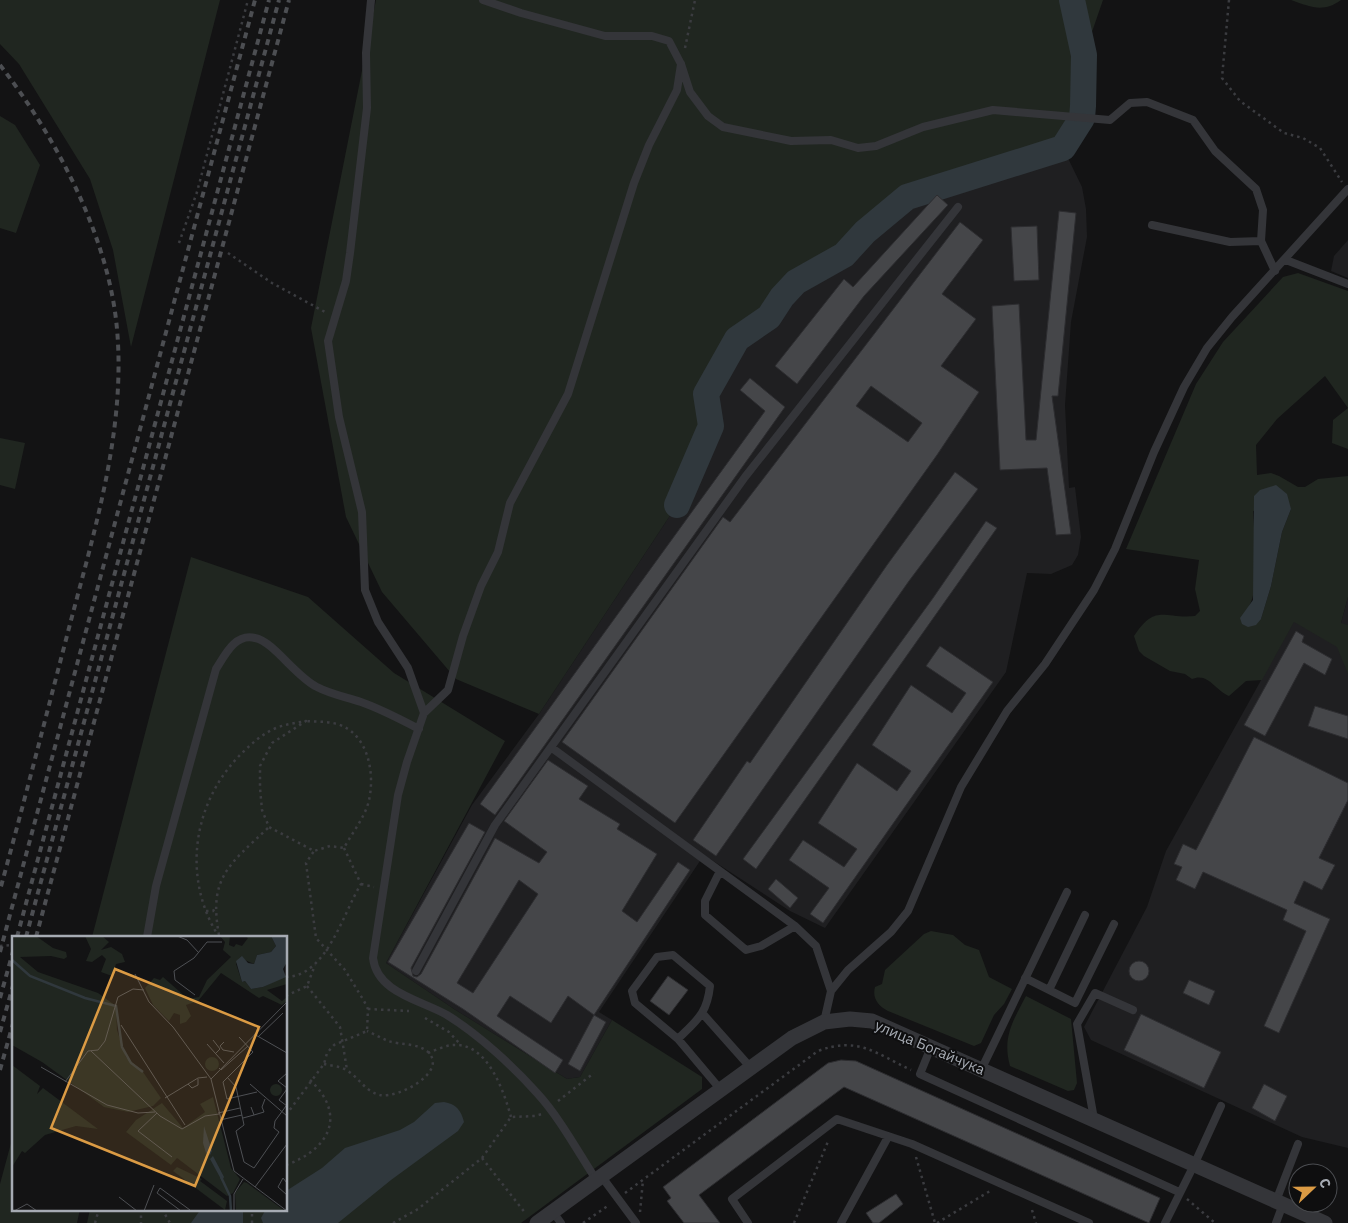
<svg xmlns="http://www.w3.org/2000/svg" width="1348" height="1223" font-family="'IBM Plex Sans',sans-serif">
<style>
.built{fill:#1f1f21}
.green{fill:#202620;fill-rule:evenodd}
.water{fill:#30383d}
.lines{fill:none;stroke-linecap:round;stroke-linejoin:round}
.river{stroke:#30383d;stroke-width:26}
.building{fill:#454649;stroke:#2d2d30;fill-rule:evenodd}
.path{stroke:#3b3c40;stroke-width:2.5;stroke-dasharray:2.5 4;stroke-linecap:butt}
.lane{stroke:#343539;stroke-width:8}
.street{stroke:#343539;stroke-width:15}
.rail{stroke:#4c4e52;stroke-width:4;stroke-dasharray:6 5;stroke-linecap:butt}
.labels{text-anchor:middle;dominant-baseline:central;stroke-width:4;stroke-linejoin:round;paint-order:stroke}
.street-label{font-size:15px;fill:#a6abb3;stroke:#0e0e0f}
.inset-river{fill:none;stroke:#30383d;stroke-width:2.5}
.inset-road{fill:none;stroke:#4e5054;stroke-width:1}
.view{fill:#db9b44;fill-opacity:0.15;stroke:#db9b44;stroke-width:2.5}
.inset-edge{fill:none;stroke:#a6abb3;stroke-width:2.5}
</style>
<rect width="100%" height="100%" fill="#131314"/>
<path class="built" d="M1063 148 1082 187 1086 209 1087 237 1071 322 1065 405 1069 488 1075 487 1081 537 1078 555 1072 565 1051 574 1027 573 1006 672 825 928 790 911 704 855 599 1012 612 1020 580 1077 567 1079 454 1009 386 963 472 805 539 714 677 505 711 426 706 394 737 339 769 317 782 297 796 282 844 255 865 232 907 197Z
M1348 240V278L1331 271 1334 256Z
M1348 597V1148L1302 1137 1091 1040 1084 1027 1147 907 1166 851 1294 621 1341 623Z"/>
<path class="green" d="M0 0H220L131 347 113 250 90 179 19 64 0 44Z
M376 0H1103L1084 55 1082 118 1063 148 907 197 865 232 844 255 796 282 782 297 769 317 737 339 706 394 711 426 677 505 539 714 456 679 382 592 346 517 311 328Z
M1291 0H1341C1323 13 1311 7 1291 0Z
M0 116 15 125 40 165 16 233 0 228Z
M1298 273 1348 291V449L1332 443 1333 420 1348 408 1325 376 1277 419 1256 445 1257 475 1271 473 1279 476 1298 487H1305L1318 479 1348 476V597L1341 623 1348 625V674L1337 647 1294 622 1262 680 1246 681 1229 696C1215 690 1208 672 1192 679L1185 674 1170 671 1144 656 1139 651 1134 636C1156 603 1163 619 1195 616L1200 611 1195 589 1199 560 1126 549 1196 384 1223 342 1283 277ZM1291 509 1282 532 1271 586 1261 619 1249 606C1261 586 1254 535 1253 511Z
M0 438 25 443 15 489 0 485Z
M191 557 308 597 394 673 505 741 386 963 454 1009 567 1079 580 1077 612 1020 702 1077V1089L521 1223H87L90 1209H286V937H92Z
M931 931 953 935 965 945 979 950 989 977 1012 989 1004 1004 994 1015 981 1043 974 1046 888 1011C878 1006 872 998 875 987L882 984 885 970 924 934Z
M1026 996 1071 1019 1077 1083 1074 1090 1068 1091 1010 1066C1002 1037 1013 1021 1026 996Z
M14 1132V1209H80L77 1223H0V1184Z"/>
<path class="water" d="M1276 485 1287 494 1291 509 1282 532 1271 586 1261 619 1256 625 1248 627 1242 624 1240 618 1253 600 1254 496 1260 490Z
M444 1102C456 1104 461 1110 464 1122L458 1131 391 1180 338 1223H263L261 1218 266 1209H286V1191L322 1168 345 1148 400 1130 414 1122 435 1103Z
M201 1209H243V1223H191Z"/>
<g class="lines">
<path class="river" d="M677 505 711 426 706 394 737 339 769 317 782 297 796 282 844 255 865 232 907 197 1063 148 1082 118 1083 106 1084 55 1072 0"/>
</g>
<path class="building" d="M937 195 948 205 864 296 797 384 775 366 844 279 853 287Z
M1059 211 1076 213 1058 396H1052L1071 534 1056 535 1047 468 1000 470 992 306 1019 304 1026 440H1036Z
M960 222 983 240 942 294 976 319 941 366 979 392 937 455 675 823 562 742 723 517 730 522ZM871 386 922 423 908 442 856 406Z
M1037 226 1039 280 1014 281 1011 227Z
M750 378 785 407 495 815 480 804 765 411 740 390Z
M955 472 978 489 909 581 716 856 693 840 747 761 750 763 887 565Z
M986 521 997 528 756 869 743 859 933 598Z
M1296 631 1304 636 1302 642 1332 659 1325 675 1304 663 1265 736 1244 725Z
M940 646 993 682 823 923 810 914 829 888 789 860 803 840 844 867 857 849 818 823 857 763 897 791 911 771 872 745 911 685 952 713 966 693 926 666Z
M1315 706 1348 716V739L1308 726Z
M1254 737 1348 783V800L1319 858 1335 865 1322 890 1304 881 1294 903 1330 919 1279 1033 1264 1026 1306 931 1283 920 1287 910 1203 872 1195 889 1176 880 1182 867 1174 864 1183 844 1196 850Z
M548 760 588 786 579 799 620 824 617 829 657 854 622 911 637 922 678 862 690 870 594 1015 568 996 551 1023 510 996 497 1016 563 1060 555 1073 463 1009 388 962 469 823 485 832 411 968 413 976 417 977 421 974 495 838 539 863 547 852 504 821ZM519 880 538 894 473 993 457 983Z
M776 879 798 898 790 908 768 889Z
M1129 971a10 10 0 1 1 20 0a10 10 0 1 1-20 0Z
M668 976 688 990 669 1015 650 1001Z
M1189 980 1215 991 1209 1005 1183 993Z
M1141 1014 1221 1052 1204 1088 1124 1050Z
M594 1015 606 1022 580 1071 568 1064Z
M841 1060 856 1061 1160 1198 1149 1223 844 1087 699 1195 720 1223H684L667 1201 671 1198 663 1187 828 1063Z
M1264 1084 1287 1096 1275 1121 1252 1108Z
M896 1194 903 1204 879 1223H873L866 1213Z"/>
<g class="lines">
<path class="path" d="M1229 0 1222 78 1240 101 1284 133 1303 138 1320 148 1342 182
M685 48 695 0
M179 243 197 192 248 0
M228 253 272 283 325 312
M361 884 374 887
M206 911H213L215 908
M219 935C208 877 230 864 269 827
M219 937C182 879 192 804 240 755 251 744 262 734 276 728 286 724 296 723 306 721L272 743 260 766V788L262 810 269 827 314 851 330 846 344 848C352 833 363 820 368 804 376 776 369 733 337 724 327 721 316 722 306 721
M0 946 14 945
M286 977C327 976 343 913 361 884L344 848
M307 986 340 1027 347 1070
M286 996 307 986 315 965
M368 1009 409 1011
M425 1018 449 1032 460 1044
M428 1053C436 1050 446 1045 454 1045 488 1043 504 1092 511 1117
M324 1064C331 1066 340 1066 346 1070 359 1077 364 1091 380 1095 397 1099 447 1073 429 1053 420 1043 400 1045 388 1041 381 1038 374 1034 367 1031
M558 1101 594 1073
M286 1115 324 1064 327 1053 334 1045 367 1031 368 1009 364 1001 345 970 316 938 306 863 314 851
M916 1157 935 1223
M482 1158 526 1214
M286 1165C330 1149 347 1115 310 1080
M625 1193 818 1051C858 1036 875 1053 911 1070
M1187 1199 1215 1223
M141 1209V1223
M162 1209 170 1223
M1032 1210 1036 1223
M640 1212 643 1180
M95 1223 99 1209
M252 1223V1209
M393 1223 418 1209 482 1158 511 1117 535 1116 542 1114
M583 1223 609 1205
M794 1223 829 1139
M937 1223 990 1191"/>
<path class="lane" d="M371 0 366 53 367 108 350 253 346 281 328 341 339 417 362 512 365 590 378 622 408 668 424 713
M483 0 521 13 605 36H652L669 41 681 64 690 92 708 116 723 127 791 141 831 140 858 148 876 146 923 127 993 110 1110 120 1130 103 1147 102 1193 120 1215 151 1256 189 1263 210 1261 241 1275 271
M1152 225 1230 242 1261 241
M1286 260 1348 284
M552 748 795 926 816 946 831 991
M720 871 705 901V915L746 950 761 946 795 926
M147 937 156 886 216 669C225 655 235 633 255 638 273 641 296 677 317 687 330 694 346 697 361 702 381 709 400 719 419 729
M673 955 710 986C707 1014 697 1020 678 1039L635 1003 632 991 657 957Z
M416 971 495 825 745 477 958 207
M1025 978 1075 1003 1114 924
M1049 990 1085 915
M703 1014 751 1068
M824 1022 831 991 848 970 891 932 908 911 961 787 1007 711 1045 664 1094 590 1115 549 1154 452 1184 387 1207 348 1232 317 1348 189
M678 1039 721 1090
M931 1047 920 1074 1179 1192
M982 1068 1067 892
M1094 1119 1077 1024 1095 993 1133 1010
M602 1177 636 1223
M597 1181C578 1152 560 1118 537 1093 513 1066 478 1034 447 1015 421 1000 377 993 373 958L398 795 407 762 424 713 448 690 463 636 481 586 498 552 510 503 568 394 634 183 649 145 677 90 681 64
M1276 1201 1298 1144
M553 1212 561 1223
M748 1223 732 1199 837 1119 912 1144 1089 1223
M841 1223 888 1137
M1165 1223 1194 1165 1221 1106
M1276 1223 1283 1204"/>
<path class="street" d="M537 1223 792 1038 824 1022 850 1019 872 1021 1325 1223"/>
<path class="rail" d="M0 65C56 137 109 237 117 329 126 430 94 532 69 628 46 716 24 803 0 890
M17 937 269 0
M26 937 279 0
M36 937 289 0
M0 952 255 0
M0 998 14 948
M0 1032 14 982
M0 1070 14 1020"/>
</g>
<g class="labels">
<g class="street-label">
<text transform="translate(930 1047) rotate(23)">улица Богайчука</text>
</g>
</g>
<g transform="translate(12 936)">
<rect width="275" height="275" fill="#131314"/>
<path d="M2 0H24L41 12 54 16 55 21 52 23 39 20 8 21 26 36 86 57 104 70 105 94 114 121 131 136 149 162 141 170 116 176 92 171 30 126 0 109ZM73 0H90L97 6 89 14 99 11 110 18 113 26 104 28 100 40 89 36 94 23 90 19 80 26 74 25 79 13ZM208 0H218L217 9 222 11 224 8 230 10 236 2 233 0H259L264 10 259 16 245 19 242 28 228 22 224 28 230 46 233 45 239 53 251 51 275 39V48L255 54 270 65 275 61V65L270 69 251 60 247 62 209 37 186 65 174 69 179 80 174 86 168 88V79L162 77 157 85 141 69 133 52 142 42 148 44 151 41 176 63 187 61 195 44 219 21 211 14 213 6ZM193 128a7 7 0 1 1 14 0a7 7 0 1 1-14 0ZM0 129 28 150 25 158 31 152 86 193 64 190 33 199 13 217 10 215 0 231ZM258 154a6 6 0 1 1 12 0a6 6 0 1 1-12 0ZM201 161 219 232 228 243 221 257 215 260 165 222 159 229 114 196 124 184 150 167 171 192 193 176 188 168ZM165 231 190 243 188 245 215 265 213 274 161 235ZM232 246 235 247 273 275H224L223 257Z" fill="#202620"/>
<path d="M259 0H275V26L271 33 274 41 251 51 239 53 233 45 230 46 224 25 230 20 236 27 242 28 245 19 259 16 264 10ZM192 190 200 215 198 219 194 217 191 207ZM201 220 212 241 210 245 198 223Z" fill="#30383d"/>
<path class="inset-river" d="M0 24 18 40 73 62 104 70 110 111 119 127 131 136M209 241 218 260 219 275"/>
<path class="inset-road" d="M165 0 175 4 187 17M123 38 137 66 161 91 199 143M183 59 163 44 162 35 182 22 195 6H210M109 89 173 189M242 98 275 117M227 101 241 116 211 146 215 163 245 156M246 101 271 77M201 104 208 113 203 118M212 106 208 110 211 114 222 116M195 108 212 127M79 115 148 180 170 193 193 180 207 178M29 131 95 169 126 177 143 176M207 132 209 134 236 110M275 137 266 145 275 152M215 141 224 151 232 189 224 195 232 226 242 232 267 196 262 192 263 185 274 170M53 146 76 115 86 114 93 105 106 61 121 53 132 54M176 148 180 152 186 149V143M238 148 275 180M153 162 186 142 195 141M275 170 267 164 275 153M145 177 126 195 160 221M206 177 228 172M242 179 252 176 250 171 253 163M231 182 242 179 239 171M208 184 230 179M275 247 271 242 266 251 275 259M243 251 275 208M107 261 125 275M2 275 15 268 25 275M132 275 142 249M169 275 145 257 148 252 178 274M222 275V258L231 243M275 275 222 235 199 143 275 66"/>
<path class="view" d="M103 33 247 91 183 250 39 192Z"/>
<rect width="275" height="275" class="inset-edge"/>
</g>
<g transform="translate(1313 1188) rotate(68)"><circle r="24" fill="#0e0e0f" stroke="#4b4d51"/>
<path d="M0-4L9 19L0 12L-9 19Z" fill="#db9b44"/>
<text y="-8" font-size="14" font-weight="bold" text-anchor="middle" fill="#a6abb3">С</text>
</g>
</svg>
